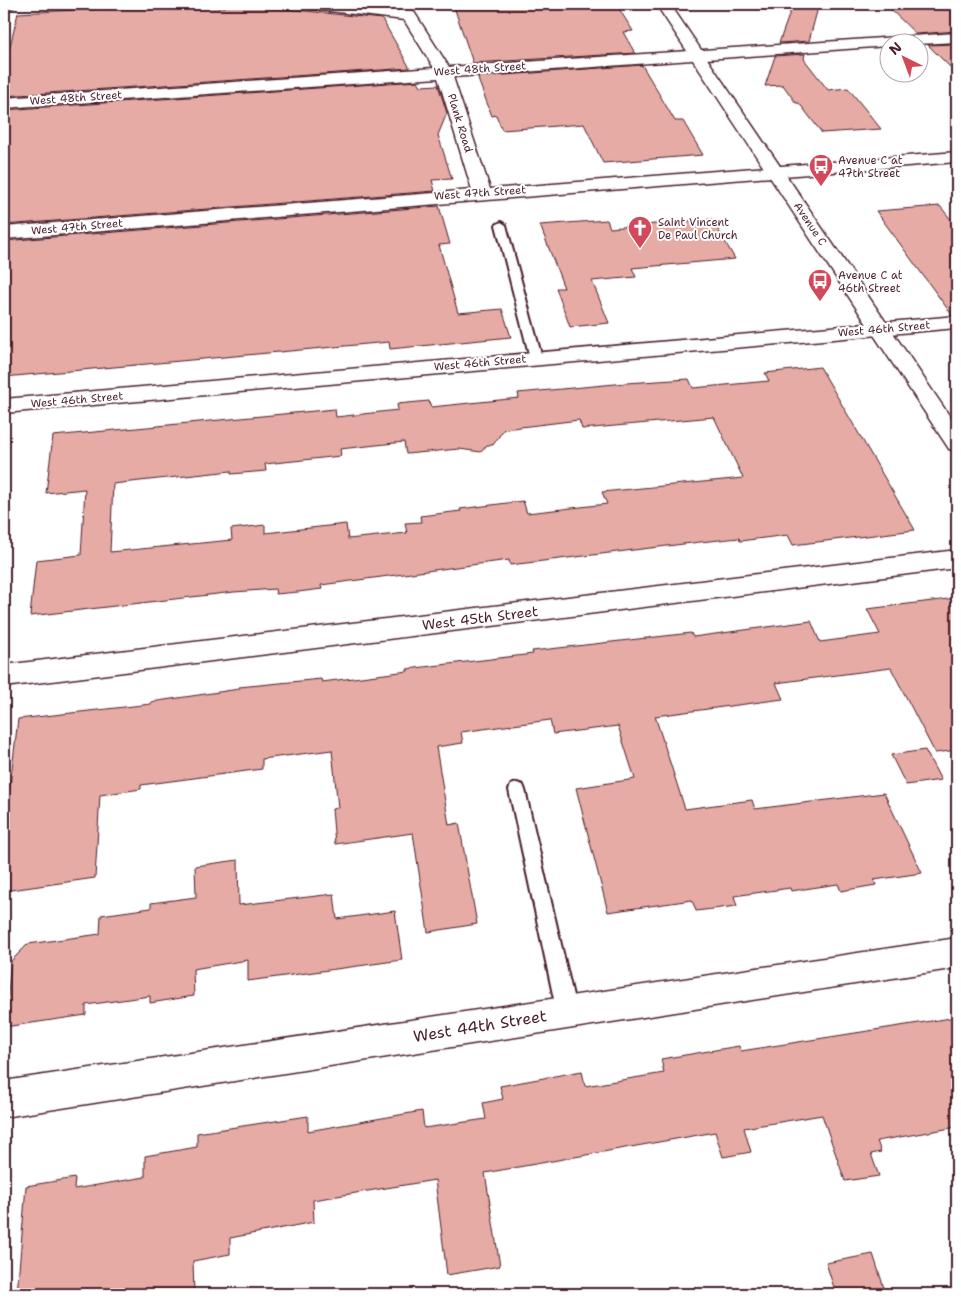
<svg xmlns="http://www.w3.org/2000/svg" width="961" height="1298" font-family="'Shantell Sans',sans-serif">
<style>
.building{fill:#e5aba4;stroke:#4a1f2b;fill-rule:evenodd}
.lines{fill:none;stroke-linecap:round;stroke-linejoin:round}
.lane-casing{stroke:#4a1f2b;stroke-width:4}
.street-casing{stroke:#4a1f2b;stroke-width:3}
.secondary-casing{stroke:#4a1f2b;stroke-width:3}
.lane{fill:#fff;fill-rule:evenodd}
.street{fill:#fff;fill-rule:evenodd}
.secondary{fill:#fff;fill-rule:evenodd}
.labels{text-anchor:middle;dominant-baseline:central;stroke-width:4;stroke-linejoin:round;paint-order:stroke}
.far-street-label{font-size:11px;fill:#4a1f2b;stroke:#fff}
.far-poi-label{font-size:11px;fill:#4a1f2b;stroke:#fff;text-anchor:start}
.street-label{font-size:14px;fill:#4a1f2b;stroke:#fff}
.near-street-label{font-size:16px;fill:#4a1f2b;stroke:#fff}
</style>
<rect width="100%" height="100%" fill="#fff"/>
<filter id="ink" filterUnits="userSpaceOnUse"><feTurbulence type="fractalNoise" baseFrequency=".02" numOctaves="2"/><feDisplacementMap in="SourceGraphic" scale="10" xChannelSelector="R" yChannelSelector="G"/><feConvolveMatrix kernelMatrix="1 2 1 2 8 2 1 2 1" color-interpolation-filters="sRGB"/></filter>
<g filter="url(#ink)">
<path class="building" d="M453 4H616L633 31 623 32 635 53 473 63Z
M793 4H819L809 41 779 43Z
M885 4H957V31L916 34Z
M202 5 224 8 227 5 257 6 382 19 410 68 4 96V71L18 13 154 6 197 10Z
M957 44V74L928 45Z
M805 54 804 59 828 90 848 88 881 129 822 133 799 103H796L783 85 765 86 775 56Z
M642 65 675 121H683L703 155 603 163 584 124 502 130 496 115 492 116 479 82 478 77Z
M418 81 421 86 438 85 447 113 438 135 452 179 432 180 435 191 4 225V110Z
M439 206 450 244 439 245 458 313 502 309 511 337 390 349 389 342 4 377V241Z
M940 206 957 227V314L952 315 876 211Z
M712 219 735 259 632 268 636 277 592 281 609 323 570 327 556 288H564L540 225 607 220 610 228Z
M820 367 915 530 793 545 788 535 740 541 739 538 700 542 510 565 509 560 321 585 322 589 298 592 276 594 275 589 234 592 30 616 36 560 81 555 85 489 46 493 53 436 335 409 336 417 398 410 397 404 429 401 431 407 519 398 518 393 626 383 689 379 693 388 769 381 765 373ZM714 417 743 478 602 492 607 504 527 513 523 501 460 509 461 511 420 516 421 522 405 523 407 533 348 539 346 524 265 533V525L231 529 232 540 110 552 113 484 231 471V474L266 471 265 464 341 456 340 449 404 442 406 454 459 449 481 452 487 445H493L504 429 579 420 582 429Z
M957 598V750L935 753 891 668 776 683 783 699 655 716 685 809 752 800 755 809 884 793 922 873 874 880 876 885 841 891 838 884 791 891 790 888 734 896 737 906 696 911 692 900 608 912 576 788 635 779 618 726 553 734 550 720 461 732 463 743 436 747 449 825 459 823 477 924 428 932 413 833 335 844 332 809 338 808 332 750 262 759V769L141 785V789L100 795 95 878 4 891V835L18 719 151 704V702L239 689V687L321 679 322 682 408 671 407 669 533 654 532 651 691 633 693 637 811 621 820 642 880 634 867 609Z
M925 750 941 780 906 785 891 755Z
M238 860 239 905 334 894 337 919 395 911 402 960 248 981V960L193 969 194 996 150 1003V996L86 1005V1015L5 1027 11 961 28 944 100 934 101 915 151 908V903L196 897 195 866Z
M957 1017V1127L877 1141 881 1152 871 1154 879 1176 845 1181 822 1115 744 1128 751 1152 723 1157 715 1132 485 1173 500 1266 447 1275 435 1180 313 1200 314 1222 230 1238V1254L193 1261 194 1294H17L26 1186 75 1178 74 1189 145 1177V1156L197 1147V1133L308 1116V1131L422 1111 424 1128 486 1119 483 1103 503 1099 500 1086 582 1071 585 1086 664 1073 661 1059 739 1046 741 1051Z
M873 1254 886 1294H836L826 1263Z"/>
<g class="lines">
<defs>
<path id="lane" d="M501 222 506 225 542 358 540 361H532L530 358 496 225Z
M517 783 523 785 525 790 577 1013 574 1019 567 1022 560 1019 557 1013 509 790 511 785Z"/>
<path id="street" d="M4 4H15L13 7 4 8Z
M297 4H341L399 10 395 4H409L449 67 957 33V42L918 44 888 42V46L453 77 490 189 957 152V162L4 239V227L472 190 438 78 4 108V98L434 68 404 20 304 8Z
M957 316V328L4 413V399Z
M957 938V968L4 1117V1081Z"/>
<path id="secondary" d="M656 4H670L957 427V451L949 449Z
M957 550V568L4 687V665Z"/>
</defs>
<use href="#lane" class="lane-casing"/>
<use href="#street" class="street-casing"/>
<use href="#secondary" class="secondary-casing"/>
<use href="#lane" class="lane"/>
<use href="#street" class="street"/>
<use href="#secondary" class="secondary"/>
</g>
</g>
<defs>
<symbol id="bus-pin" viewBox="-11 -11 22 30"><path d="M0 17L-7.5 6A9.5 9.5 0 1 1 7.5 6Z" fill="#d1495b" stroke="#fff"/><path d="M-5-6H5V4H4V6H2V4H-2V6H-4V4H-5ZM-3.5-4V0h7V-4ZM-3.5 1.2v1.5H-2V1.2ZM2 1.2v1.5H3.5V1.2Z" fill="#fff"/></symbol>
<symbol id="church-pin" viewBox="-11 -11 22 30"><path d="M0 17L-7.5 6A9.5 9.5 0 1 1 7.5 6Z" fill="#d1495b" stroke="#fff"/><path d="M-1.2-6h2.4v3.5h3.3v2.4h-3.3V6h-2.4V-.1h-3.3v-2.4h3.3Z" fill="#fff"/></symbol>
</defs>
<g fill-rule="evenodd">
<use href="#bus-pin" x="807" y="152" width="28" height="38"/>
<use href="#church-pin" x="626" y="214" width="28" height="38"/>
<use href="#bus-pin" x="806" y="267" width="28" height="38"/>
</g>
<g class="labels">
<g class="far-street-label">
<text transform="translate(480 69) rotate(-4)">West 48th Street</text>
<text transform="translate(76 98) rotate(-4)">West 48th Street</text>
<text transform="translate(460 123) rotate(73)">Plank Road</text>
<text transform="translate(480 193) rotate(-4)">West 47th Street</text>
<text transform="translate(810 224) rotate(56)">Avenue C</text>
<text transform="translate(77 227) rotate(-5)">West 47th Street</text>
<text transform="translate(884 329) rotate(-5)">West 46th Street</text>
<text transform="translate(480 363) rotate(-5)">West 46th Street</text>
<text transform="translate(77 400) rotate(-5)">West 46th Street</text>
</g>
<g class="far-poi-label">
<text x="838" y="160">Avenue C at<tspan x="838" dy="13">47th Street</tspan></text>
<text x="658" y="222">Saint Vincent<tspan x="658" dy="13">De Paul Church</tspan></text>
<text x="838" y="275">Avenue C at<tspan x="838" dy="13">46th Street</tspan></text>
</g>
<g class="street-label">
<text transform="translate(480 618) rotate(-7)">West 45th Street</text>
</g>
<g class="near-street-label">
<text transform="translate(480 1026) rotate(-9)">West 44th Street</text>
</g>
</g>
<rect width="961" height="1298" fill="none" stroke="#fff" stroke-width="20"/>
<rect x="10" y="10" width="941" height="1278" fill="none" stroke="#4a1f2b" stroke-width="2" filter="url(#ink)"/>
<g transform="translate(904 58) rotate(318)"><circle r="24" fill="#ffffff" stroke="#b7a5aa"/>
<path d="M0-4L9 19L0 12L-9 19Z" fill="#d1495b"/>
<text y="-8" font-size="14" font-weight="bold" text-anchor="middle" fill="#4a1f2b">N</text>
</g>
</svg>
